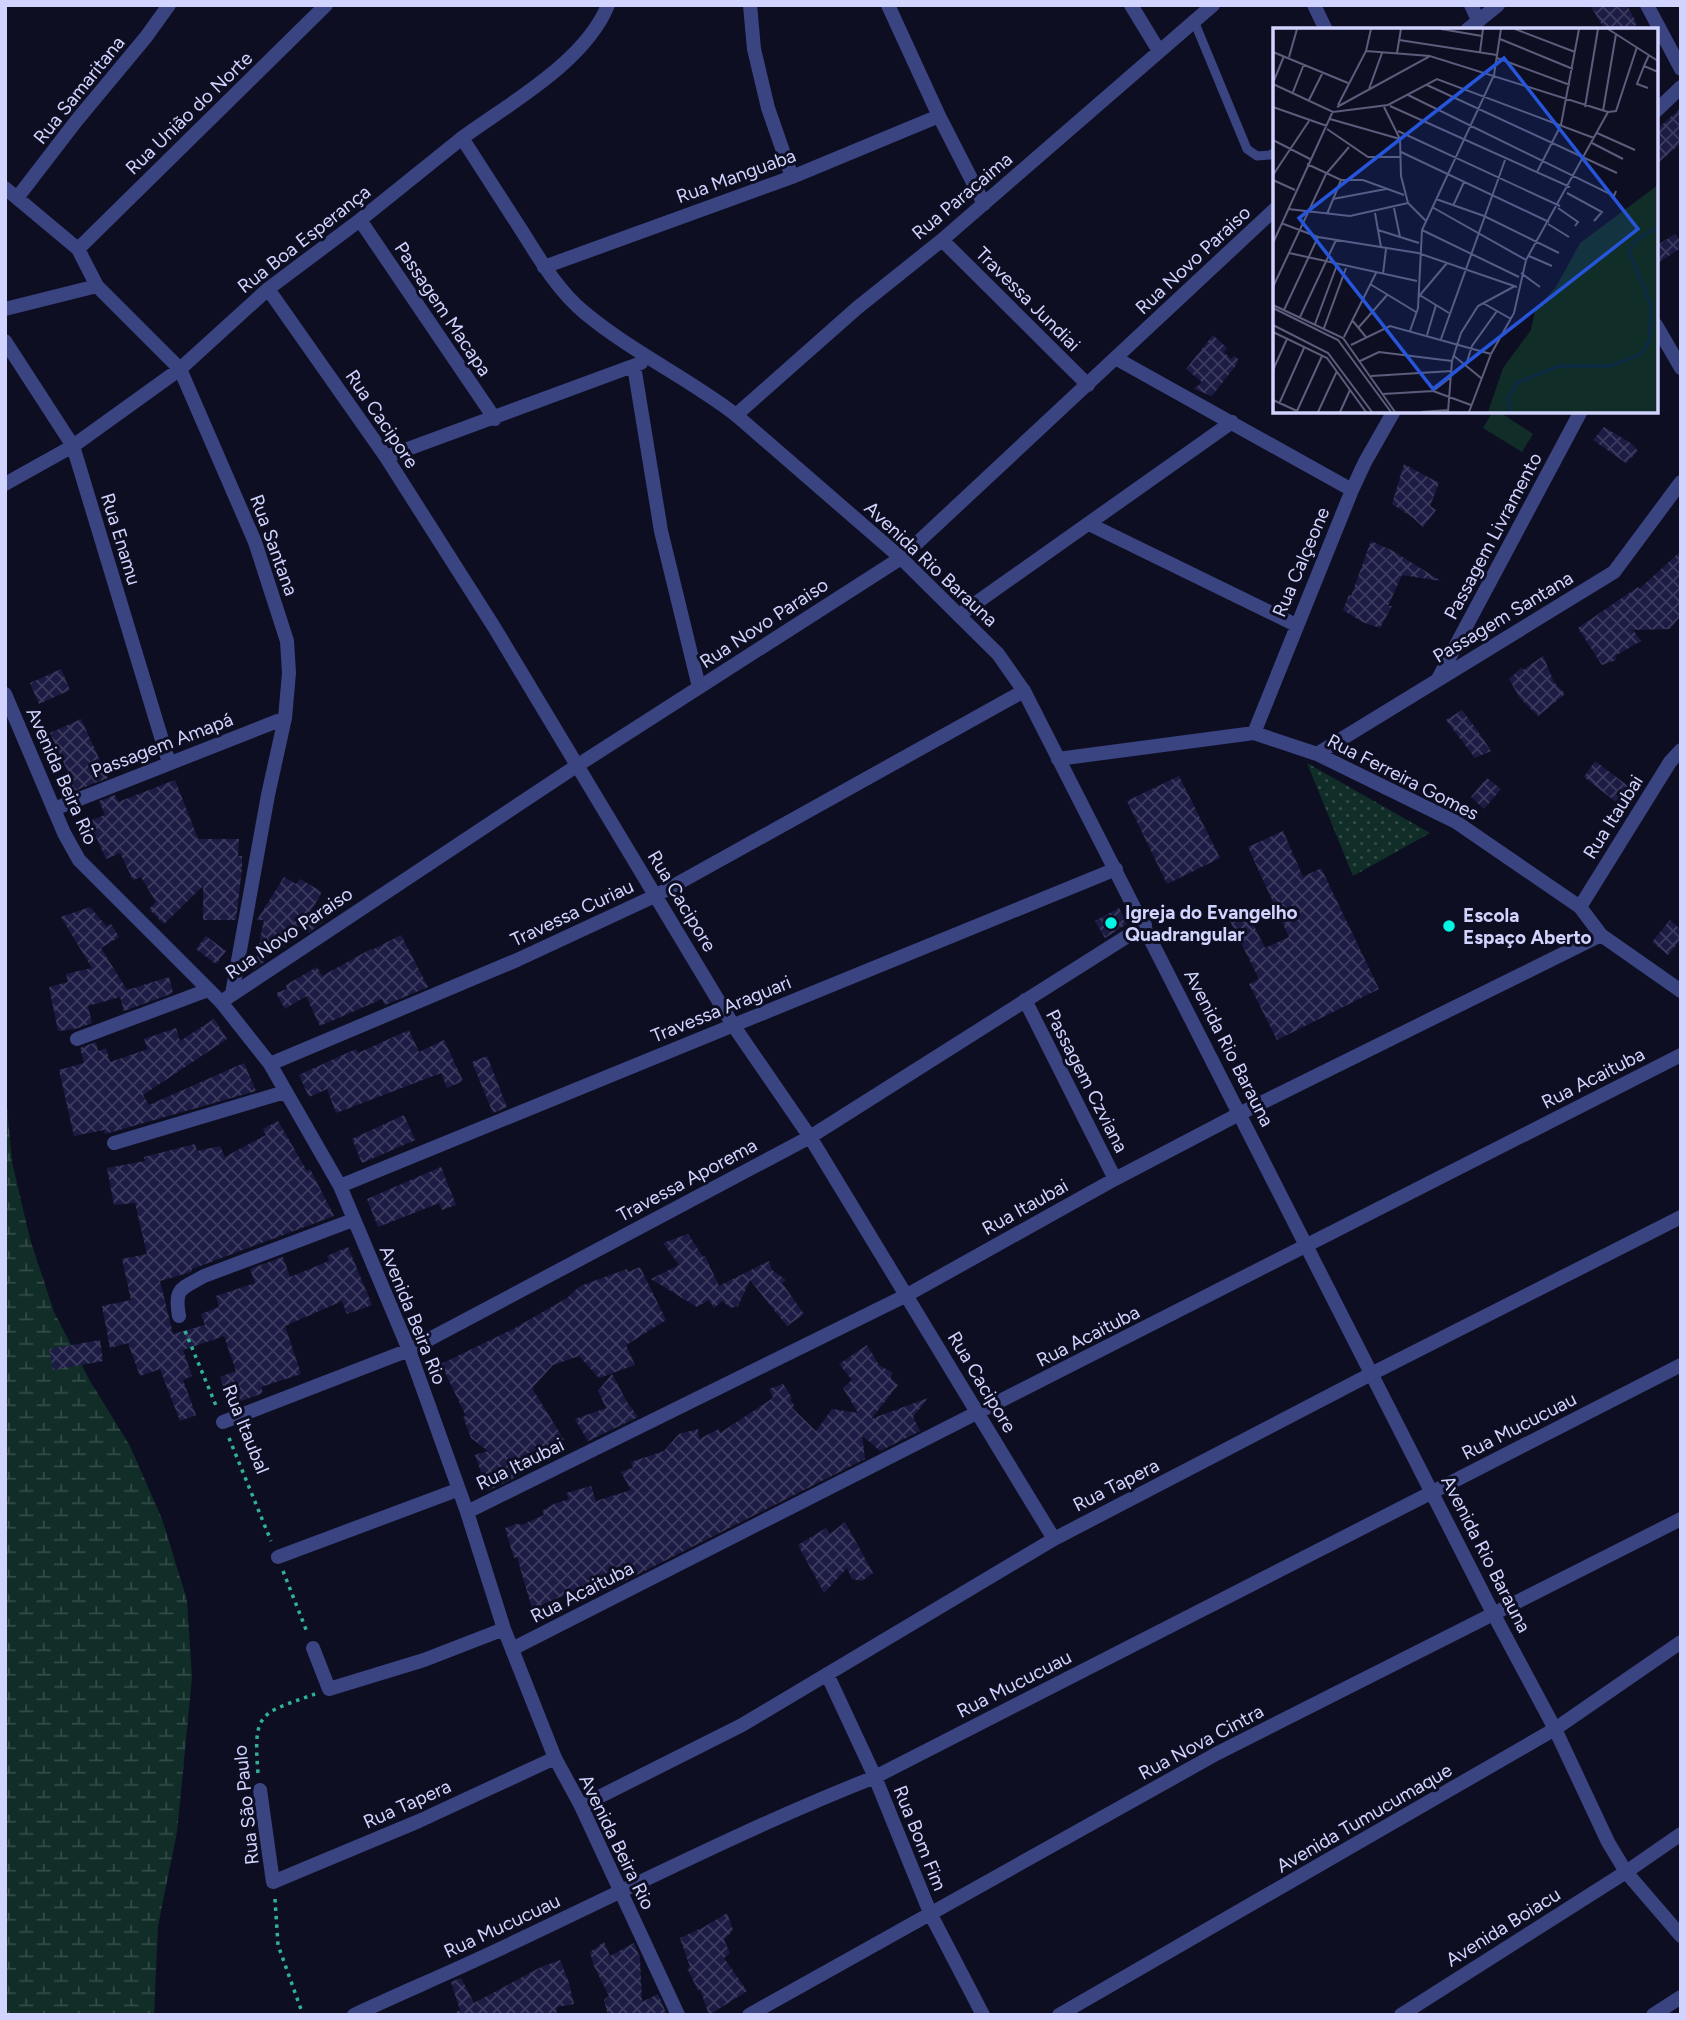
<svg xmlns="http://www.w3.org/2000/svg" width="1686" height="2020" font-family="Figtree,sans-serif">
<style>
.wetland{fill:url(#wetland-marsh)}
.park{fill:url(#park-dots)}
.pitch{fill:#112d27}
.building{fill:url(#building-cross-hatch)}
.lines{fill:none;stroke-linecap:round;stroke-linejoin:round}
.path{stroke:#30b394;stroke-width:3.5;stroke-dasharray:3.5 5;stroke-linecap:butt}
.service{stroke:#3a4481;stroke-width:9}
.minor{stroke:#3a4481;stroke-width:14}
.tertiary{stroke:#3a4481;stroke-width:14}
.poi-dot{fill:#04f7e5;stroke:#0e0e23;stroke-width:2.5}
.labels{text-anchor:middle;dominant-baseline:central;stroke-width:6;stroke-linejoin:round;paint-order:stroke}
.street-label{font-size:19px;fill:#d1d4fe;stroke:#0e0e23}
.poi-label{font-size:19px;font-weight:bold;fill:#d1d4fe;stroke:#0e0e23;text-anchor:start}
.inset-river{fill:none;stroke:#0c2a44;stroke-width:3.5}
.inset-road{fill:none;stroke:#5c5d7b;stroke-width:2}
.view{fill:#2655da;fill-opacity:0.15;stroke:#2655da;stroke-width:3.5}
.inset-edge{fill:none;stroke:#d1d4fe;stroke-width:3.5}
</style>
<defs>
<pattern id="wetland-marsh" width="20" height="14" patternUnits="userSpaceOnUse" patternTransform="scale(1.75)"><rect width="20" height="14" fill="#112d27"/><path d="M1 5h8M5 5V1M11 12h8M15 12V8" fill="none" stroke="#334b47"/></pattern>
<pattern id="park-dots" width="8" height="8" patternUnits="userSpaceOnUse" patternTransform="scale(1.75)"><rect width="8" height="8" fill="#112d27"/><path d="M2 2h.1M6 6h.1" fill="none" stroke="#334b47" stroke-width="1.8" stroke-linecap="round"/></pattern>
<pattern id="building-cross-hatch" width="8" height="8" patternUnits="userSpaceOnUse" patternTransform="scale(1.75)"><rect width="8" height="8" fill="#1c1b43"/><path d="M0 0l8 8M0 8l8-8" fill="none" stroke="#3c3b5f"/></pattern>
</defs>
<rect width="100%" height="100%" fill="#0e0e23"/>
<path class="wetland" d="M5 1084 12 1162 30 1239 54 1312 90 1381 130 1446 162 1519 187 1600 192 1678 177 1832 158 1926 154 2015H5Z"/>
<path class="park" d="M1307 763 1430 833 1353 876Z"/>
<path class="pitch" d="M1493 411H1498L1533 434 1522 452 1483 428Z"/>
<path class="building" d="M1590 5H1627L1637 24 1630 30H1605Z
M1681 108V143L1656 165V130Z
M1675 234 1681 242V248L1656 264V246Z
M1213 335 1227 348 1224 352 1231 359 1234 356 1238 359 1237 364 1212 396 1194 389 1202 382 1186 369Z
M1604 427 1632 444 1638 451 1626 463 1593 440Z
M1404 464 1439 483 1430 506 1436 510 1423 527 1412 517 1392 504Z
M1371 541 1393 551 1441 581 1402 575 1388 606H1392L1380 628 1362 622 1343 610 1349 595 1351 596Z
M1681 551V615L1670 629 1633 630 1641 641 1615 656 1616 660 1602 665 1578 628 1638 587 1639 589Z
M1543 656 1554 682 1565 694 1538 716 1520 698 1509 679 1521 668 1523 670Z
M61 669 70 690 39 704 30 683Z
M1462 710 1477 730 1491 751 1475 758 1446 720Z
M81 719 108 778 74 791 66 773 68 772 50 733Z
M1595 761 1632 789 1620 805 1584 777Z
M1179 776 1220 858 1167 884 1127 801Z
M1487 778 1501 789 1484 809 1471 797Z
M175 780 198 839H239L238 856H242V868L236 920H203V886L164 924 149 909 156 902 141 877 133 880 120 853 106 859 89 821 105 815 99 801 115 795 118 802Z
M1283 831 1303 877 1321 868 1379 989 1277 1040 1249 984 1259 979 1227 915 1244 906 1265 948 1289 937 1248 847Z
M284 877 296 884 300 879 322 892 311 911 324 921 308 933 298 926 284 947 277 942 264 962 254 969 264 920H257Z
M90 907 107 927 111 924 119 937 101 948 127 990 169 977 173 993 124 1011 120 997 88 1006 92 1023 75 1029 58 1031 49 987 68 982 66 974 92 968 61 917Z
M1119 908 1127 924 1105 938 1095 921Z
M1670 920 1681 930V939L1668 955 1652 942Z
M401 935 428 987 385 1005 382 999 320 1026 306 996 285 1009 276 993 287 989 286 985 317 967 322 976 371 949 372 950Z
M206 936 226 951 216 964 196 949Z
M214 1019 227 1039 143 1095 149 1105 244 1063 256 1091 105 1134 104 1130 74 1136 59 1070 84 1063 80 1048 96 1042 98 1051 106 1048 110 1062 148 1049 144 1039 176 1028 180 1041Z
M409 1030 419 1052 444 1040 463 1081 447 1088 441 1073 336 1113 327 1089 309 1097 299 1075 356 1049 358 1053Z
M487 1056 507 1107 493 1113 472 1062Z
M404 1115 415 1140 362 1163 352 1139Z
M278 1121 307 1171 310 1169 334 1216 192 1269 191 1272 160 1281 173 1334 205 1325 201 1314 219 1307 216 1296 255 1283 250 1269 283 1257 290 1277 329 1261 327 1256 348 1247 372 1305 347 1314 342 1301 285 1326 301 1374 261 1387 263 1393 230 1405 220 1377 236 1371 224 1336 183 1350 192 1376 183 1380 196 1415 180 1421 160 1369 140 1376 128 1343 110 1348 102 1306 131 1300 122 1259 147 1254 135 1203 114 1205 107 1168 145 1161 144 1157 195 1144 197 1151 220 1146 225 1157 266 1135 263 1129Z
M441 1167 456 1205 442 1210 439 1203 378 1227 367 1199Z
M688 1234 703 1257 705 1256 719 1286 769 1261 772 1270 786 1280 782 1283 804 1314 787 1326 750 1280 738 1306 731 1308 722 1301 714 1308 709 1300 697 1307 651 1279 679 1265 663 1243Z
M640 1267 666 1320 626 1345 635 1365 599 1378 579 1356 553 1365 532 1388 564 1440 557 1445 533 1451 516 1461 520 1475 488 1491 475 1455 488 1451 471 1438 463 1417 466 1416 441 1364 515 1328 567 1298 580 1286 627 1269 628 1272Z
M100 1340 103 1361 53 1370 49 1349Z
M867 1345 879 1365 893 1373 890 1377 898 1385 871 1419 928 1398 913 1417 920 1431 880 1451 862 1435 865 1459 609 1589 587 1598 581 1588 532 1609 517 1557 514 1558 505 1528 516 1524 522 1525 544 1515 542 1511 554 1504 569 1499 566 1493 591 1486 596 1501 631 1490 621 1472 633 1468 631 1462 664 1451 679 1434 698 1429 699 1439 719 1429 720 1433 773 1398 769 1389 783 1384 792 1398 790 1400 794 1405 792 1408 816 1431 832 1409 858 1413 843 1388 852 1380 839 1364Z
M612 1374 627 1402 638 1417 588 1441 575 1419 606 1408 598 1391Z
M845 1522 873 1573 862 1581 852 1579 847 1568 824 1593 798 1545 826 1528 830 1534Z
M727 1913 733 1930 724 1940 730 1953 724 1958 747 1991 709 2015 700 1989 698 1990 687 1968 690 1967 680 1938 704 1927Z
M604 1942 610 1956 634 1943 640 1958 642 2002 658 1994 667 2015H608L604 2000 609 1996 594 1966 590 1952Z
M560 1960 568 1980 574 2004 557 2007 556 2015H451L460 2010 451 1982 461 1978 474 2003 541 1967Z"/>
<g class="lines">
<path class="path" d="M185 1331 217 1408
M229 1438 271 1541
M283 1571 307 1632
M258 1773C253 1711 260 1714 315 1694
M275 1899 278 1945 303 2015"/>
<path class="service" d="M1194 21 1247 149 1257 156 1270 155 1275 152"/>
<path class="minor" d="M750 5 754 49 768 108 792 177
M888 5 939 116 984 204
M1131 5 1159 51
M1314 5 1326 30
M1471 5 1478 20
M1647 5 1681 69
M1656 111 1681 87
M5 188 78 249 97 286 180 369 255 542 287 641 289 673 285 718 268 795 232 994
M17 198 77 120 146 37 169 5
M360 220 495 419
M942 240 1088 385
M78 249 326 5
M544 267 792 177 939 116
M268 289 386 457 494 627 733 1025 810 1137 1054 1539
M5 309 97 286
M1656 325 1681 368
M5 341 73 446 169 763
M1117 359 1352 490
M634 366 661 531 699 687
M736 415 857 308 942 240 1213 5
M386 457 641 363
M5 484 73 446 180 369 268 289 360 220 462 138
M1089 524 1296 625
M959 615 1232 422
M1438 679 1581 411
M1254 733 1352 490 1365 462 1394 411
M1317 754 1614 572 1681 482
M1058 759 1254 733 1317 754 1456 822 1580 907 1601 935 1681 991
M54 809 285 718
M1580 907 1670 762 1681 750
M1025 1000 1115 1179
M221 1002 270 1064 340 1186 409 1350 467 1512 504 1629 555 1758 581 1806 678 2015
M77 1039 208 990
M270 1064 517 960 657 895 1024 691
M114 1143 285 1092
M340 1186 1116 869
M179 1316C174 1288 181 1289 204 1276L353 1220
M223 1422 409 1350 810 1137 1145 925
M467 1512 907 1295 1115 1179 1241 1113 1601 935
M278 1557 457 1490
M313 1648 329 1689 424 1660 504 1629
M512 1649 1681 1055
M827 1674 875 1777 931 1915 983 2015
M260 1790 273 1882 419 1821 555 1758
M581 1806 742 1725 1054 1539 1373 1373 1681 1217
M354 2015C399 1994 444 1975 489 1954 618 1894 743 1829 875 1777L1681 1365
M749 2015 1216 1754 1681 1519
M1059 2015 1555 1729 1681 1642
M1401 2015 1626 1872 1681 1834
M1653 2015 1681 1997"/>
<path class="tertiary" d="M608 5C585 62 510 103 462 138 481 168 501 198 520 228 539 258 557 290 585 313 632 352 688 378 736 415L901 558 998 654 1024 691 1493 1613 1555 1729 1608 1842 1626 1872 1681 1936
M1467 30 1498 5
M5 694 64 833 79 860 221 1002 578 765 901 558 1275 209"/>
</g>
<g class="poi-dot">
<circle cx="1111" cy="923" r="7"/>
<circle cx="1449" cy="926" r="7"/>
</g>
<g class="labels">
<g class="street-label">
<text transform="translate(79 90) rotate(-51)">Rua Samaritana</text>
<text transform="translate(189 113) rotate(-44)">Rua União do Norte</text>
<text transform="translate(736 176) rotate(-20)">Rua Manguaba</text>
<text transform="translate(962 196) rotate(-40)">Rua Paracaima</text>
<text transform="translate(304 239) rotate(-38)">Rua Boa Esperança</text>
<text transform="translate(1193 260) rotate(-43)">Rua Novo Paraiso</text>
<text transform="translate(1028 299) rotate(45)">Travessa Jundiai</text>
<text transform="translate(443 309) rotate(56)">Passagem Macapa</text>
<text transform="translate(382 419) rotate(56)">Rua Cacipore</text>
<text transform="translate(1493 536) rotate(-62)">Passagem Livramento</text>
<text transform="translate(121 539) rotate(73)">Rua Enamu</text>
<text transform="translate(274 545) rotate(70)">Rua Santana</text>
<text transform="translate(1301 562) rotate(-67)">Rua Calçeone</text>
<text transform="translate(931 564) rotate(43)">Avenida Rio Barauna</text>
<text transform="translate(1503 617) rotate(-31)">Passagem Santana</text>
<text transform="translate(764 623) rotate(-33)">Rua Novo Paraiso</text>
<text transform="translate(162 745) rotate(-21)">Passagem Amapá</text>
<text transform="translate(62 776) rotate(66)">Avenida Beira Rio</text>
<text transform="translate(1403 777) rotate(27)">Rua Ferreira Gomes</text>
<text transform="translate(1613 817) rotate(-58)">Rua Itaubai</text>
<text transform="translate(682 901) rotate(59)">Rua Cacipore</text>
<text transform="translate(572 913) rotate(-25)">Travessa Curiau</text>
<text transform="translate(289 933) rotate(-34)">Rua Novo Paraiso</text>
<text transform="translate(721 1009) rotate(-22)">Travessa Araguari</text>
<text transform="translate(1229 1048) rotate(63)">Avenida Rio Barauna</text>
<text transform="translate(1593 1078) rotate(-27)">Rua Acaituba</text>
<text transform="translate(1087 1081) rotate(63)">Passagem Czviana</text>
<text transform="translate(687 1180) rotate(-28)">Travessa Aporema</text>
<text transform="translate(1025 1207) rotate(-29)">Rua Itaubai</text>
<text transform="translate(413 1315) rotate(68)">Avenida Beira Rio</text>
<text transform="translate(1088 1336) rotate(-27)">Rua Acaituba</text>
<text transform="translate(982 1382) rotate(59)">Rua Cacipore</text>
<text transform="translate(1519 1426) rotate(-27)">Rua Mucucuau</text>
<text transform="translate(246 1429) rotate(68)">Rua Itaubal</text>
<text transform="translate(520 1464) rotate(-26)">Rua Itaubai</text>
<text transform="translate(1116 1485) rotate(-27)">Rua Tapera</text>
<text transform="translate(1486 1554) rotate(63)">Avenida Rio Barauna</text>
<text transform="translate(582 1592) rotate(-27)">Rua Acaituba</text>
<text transform="translate(1014 1684) rotate(-27)">Rua Mucucuau</text>
<text transform="translate(1201 1742) rotate(-28)">Rua Nova Cintra</text>
<text transform="translate(407 1804) rotate(-24)">Rua Tapera</text>
<text transform="translate(246 1805) rotate(-96)">Rua São Paulo</text>
<text transform="translate(1364 1818) rotate(-30)">Avenida Tumucumaque</text>
<text transform="translate(920 1838) rotate(68)">Rua Bom Fim</text>
<text transform="translate(617 1842) rotate(64)">Avenida Beira Rio</text>
<text transform="translate(502 1926) rotate(-25)">Rua Mucucuau</text>
<text transform="translate(1503 1927) rotate(-32)">Avenida Boiacu</text>
</g>
<g class="poi-label">
<text x="1125" y="912">Igreja do Evangelho<tspan x="1125" dy="22">Quadrangular</tspan></text>
<text x="1463" y="915">Escola<tspan x="1463" dy="22">Espaço Aberto</tspan></text>
</g>
</g>
<g transform="translate(1273 28)">
<rect width="385" height="385" fill="#0e0e23"/>
<path d="M385 157V384H215L230 340 258 302 262 282 283 259 307 215Z" fill="#112d27"/>
<path class="inset-river" d="M237 384 235 370 244 355 286 338H338L368 326 377 312 378 276 356 224 362 213 385 199"/>
<path class="inset-road" d="M168 1 209 8M242 1 302 24M335 1 385 33M227 11 300 41M126 12 224 27M93 23 157 28M0 24 75 55M207 24 210 1M124 25 128 1M376 27 371 38 385 44M16 29 24 1M224 30 297 57M371 38 364 56 375 60M0 55 11 28M0 56 60 84 115 77 164 51 321 110M154 57 344 145M96 61 109 25M20 64 31 36M135 67 341 168 343 163M36 72 50 44M65 77 93 23 98 1M117 78 297 159M0 79 54 98M64 79 157 28 335 84M111 79 127 111 128 148 135 175 153 193M312 79 325 1M330 83 343 6M335 84 343 83 364 19M57 91 127 111M54 101 95 129H127M125 103 287 178M324 105 362 122M0 112 37 131M319 115 350 131M128 124 276 194M34 136 68 152H90L131 167M264 144 288 97 306 1M0 147 36 93M0 152 22 162M294 165 329 184 321 193M60 171 113 161M163 171 211 188 286 225M180 178 191 154M159 179 253 232M121 180 127 209M285 180 305 194 302 198M15 181 77 188 135 175M102 185 108 219M54 186 68 152M8 195 45 209 145 225 244 259M275 196 296 209M105 202 146 215M149 202 246 249M0 215 60 83M16 225 144 253M256 228 279 238M248 245 267 259M110 246 113 221M97 256 143 284M0 259 53 146 76 119M145 266 176 285M147 267 174 235M210 275 238 291M0 277 70 310 122 384M0 280 65 312 118 384M11 282 45 209M27 289 63 212M79 292 93 309M42 296 64 237M0 297 55 325 99 384M86 299 115 266M51 300 73 240M137 303 145 280 149 202 221 47 228 1M0 304 54 330 93 384M154 307 163 277M71 309 103 245M168 311 232 132M78 317 117 298 218 326M181 328 208 350M87 333 106 324 179 333M193 337 199 318 224 283M0 342 14 311M98 348 179 343M160 363 198 377M110 366 160 363 178 349M0 372 24 383M6 376 31 320M24 383 49 328M45 384 64 343M67 384 77 362M148 384 176 382M175 384 179 333 188 305 205 278 242 258M196 384 218 326 241 285 253 232 335 84"/>
<path class="view" d="M231 30 365 201 160 361 26 190Z"/>
<rect width="385" height="385" class="inset-edge"/>
</g>
<rect width="1686" height="2020" fill="none" stroke="#d1d4fe" stroke-width="14"/>
</svg>
